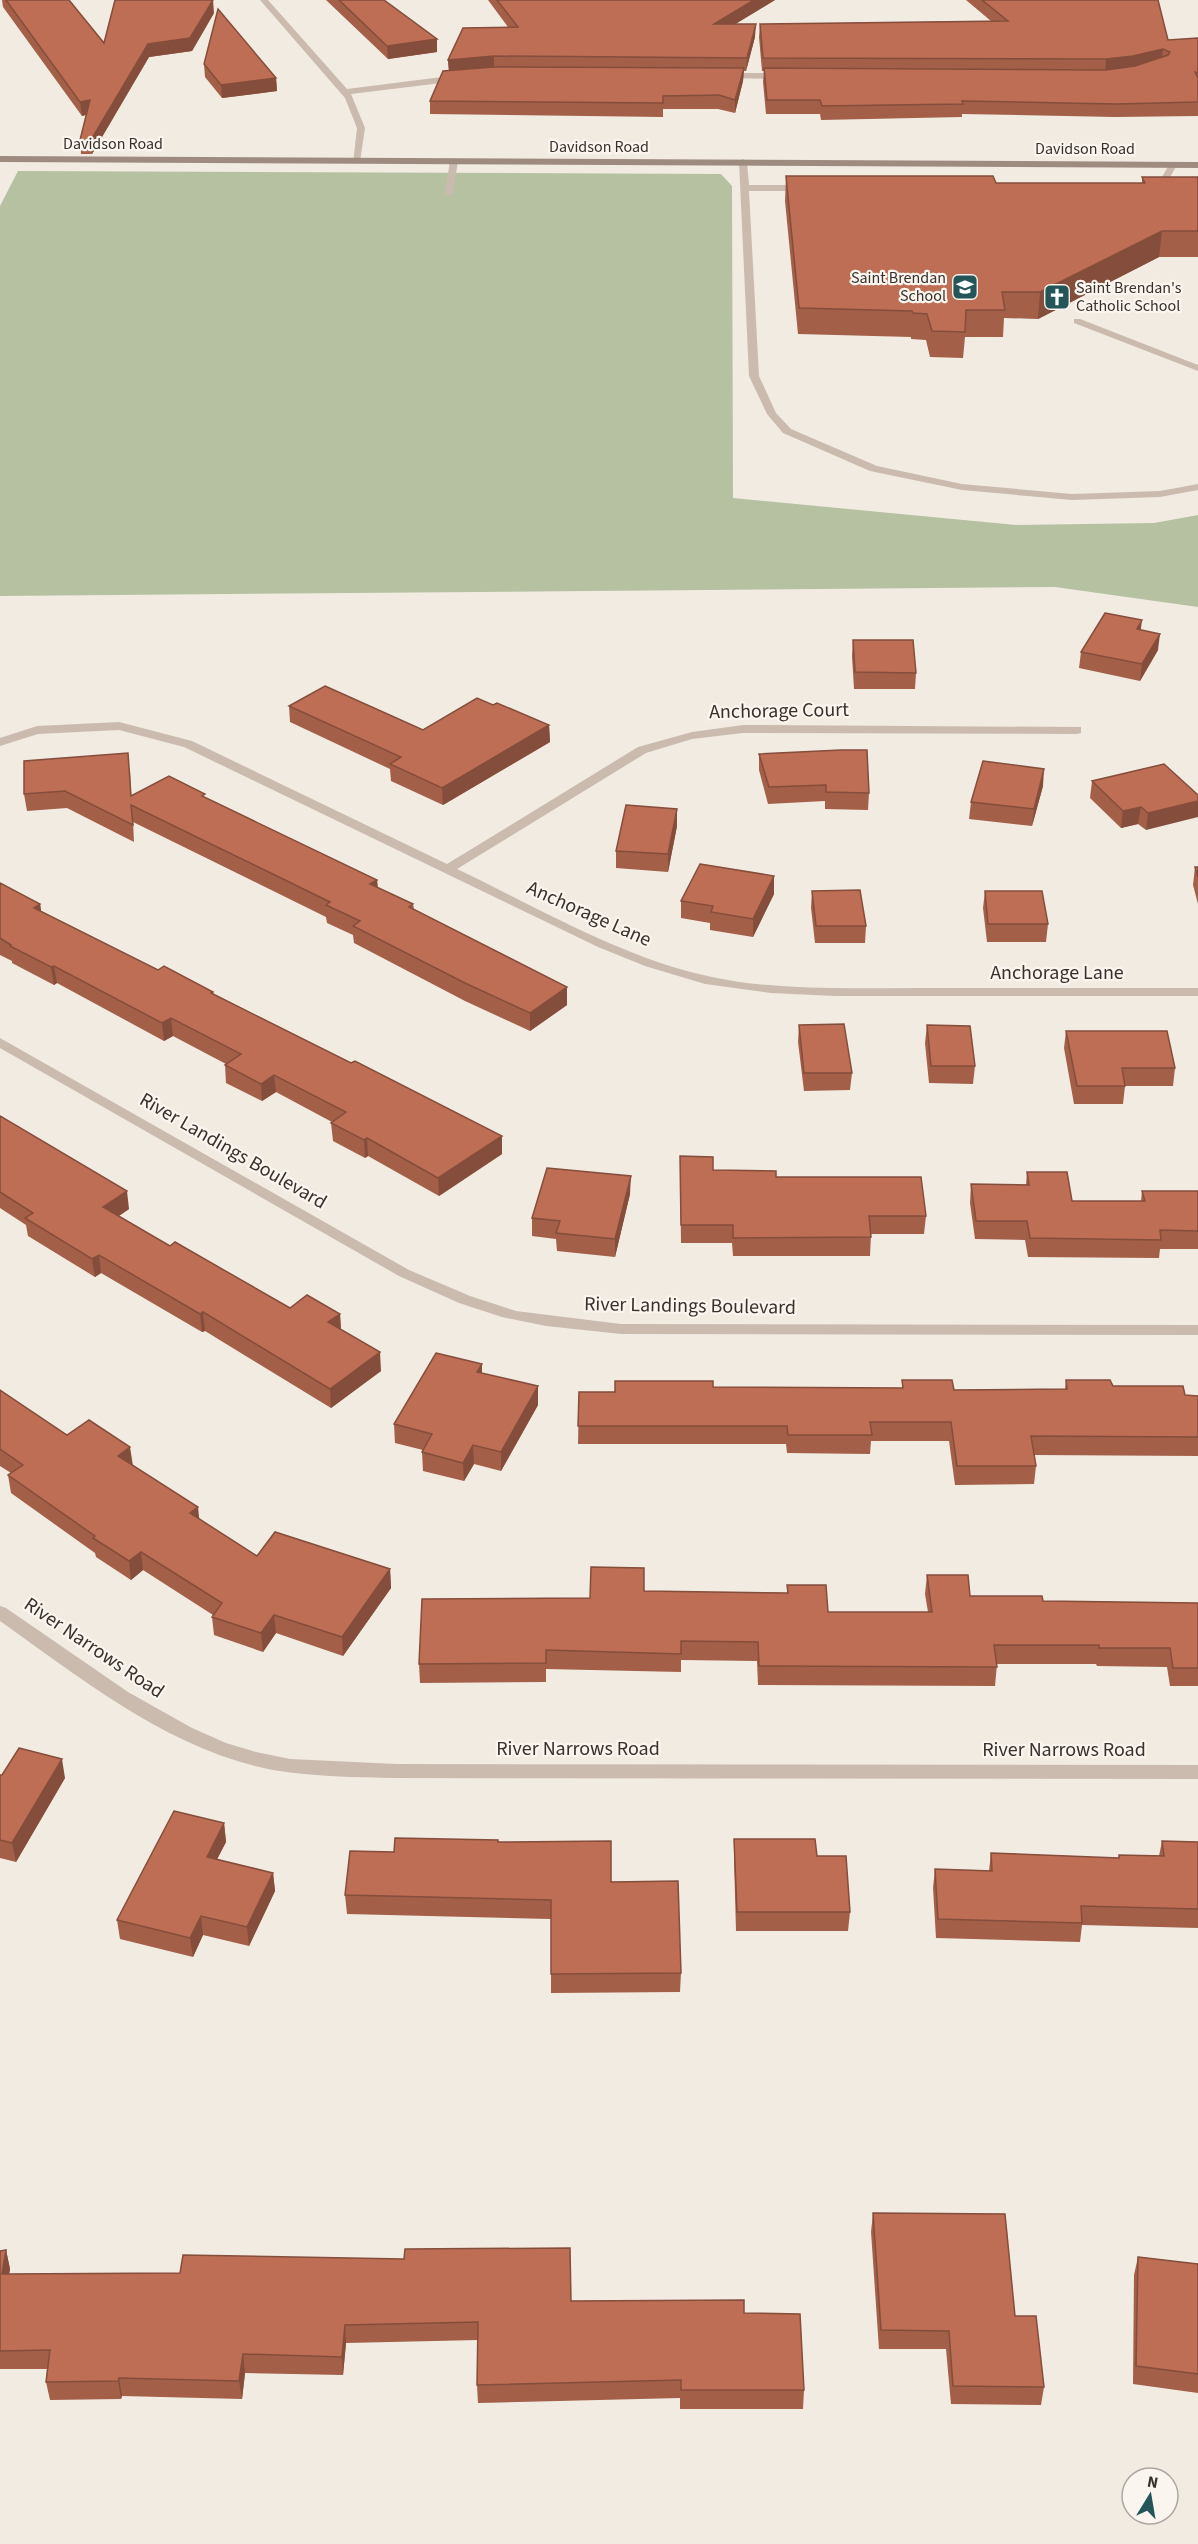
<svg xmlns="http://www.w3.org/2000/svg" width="1198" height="2544" font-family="'Source Sans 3',sans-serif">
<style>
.green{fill:#b6c1a2}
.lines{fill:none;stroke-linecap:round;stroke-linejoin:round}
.service{fill:#cabbae;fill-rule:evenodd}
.minor{fill:#cabbae;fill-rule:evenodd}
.secondary{fill:#9e8b7f;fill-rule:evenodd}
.wall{fill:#a35f48}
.shaded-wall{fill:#854d3b}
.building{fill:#be6e54;stroke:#854d3b;stroke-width:1.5}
.labels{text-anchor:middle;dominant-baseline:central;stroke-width:4.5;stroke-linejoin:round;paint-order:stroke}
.far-street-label{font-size:16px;fill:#39302c;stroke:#faf5ee}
.far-poi-label{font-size:16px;fill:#39302c;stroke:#faf5ee;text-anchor:end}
.street-label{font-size:20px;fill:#39302c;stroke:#faf5ee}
</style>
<rect width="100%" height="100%" fill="#f2ebe2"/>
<path class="green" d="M18 171 721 174 732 186 733 498 1016 525 1154 523 1198 515V607L1055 587 0 596V206Z"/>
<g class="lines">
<path class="service" d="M454 158 458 161 453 193 449 196 445 193 450 161Z
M743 159 747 162 749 185H804L808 188 804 191H749L759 376 776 413 791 429 877 466 962 484 1072 494 1160 491 1198 484V490L1160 497 1072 500 962 490 870 471 783 433 767 414 749 376 739 162Z
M1173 162 1177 165 1166 184 1168 191 1164 194 1158 193V184L1170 163Z
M1074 319H1080L1198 365V371L1074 323Z"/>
<path class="minor" d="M260 0H268L347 89 458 75 462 78 458 81 351 94 365 128 360 161 353 163 357 128 345 98Z
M725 73H782L786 76 782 79 722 78V74Z
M119 722 192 741 447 864 638 747 692 732 743 725 1081 727V733L1077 734 743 733 692 739 646 753 457 869C537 907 624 959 712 977 778 991 848 988 916 988 1010 988 1104 988 1198 988V996H835L771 993 705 984 645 966 598 947 184 747 119 730 38 734 0 746V738L37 726Z
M0 1038 409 1270 470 1296 516 1311 621 1324 1198 1325V1335L621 1334 546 1326 502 1317 459 1303 399 1276 0 1048Z
M0 1606 6 1608 128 1692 192 1728 226 1743 256 1752 290 1759 396 1764 1198 1765V1779L396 1778C355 1777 314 1777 273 1770 170 1750 83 1680 0 1621Z"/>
<path class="secondary" d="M0 156 1198 162V168L0 162Z"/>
</g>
<path class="wall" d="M2 0H69L104 43 214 13 192 51 149 57 92 154H81L80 140 86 115 82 116 3 7Z
M326 0H384L437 39V52L388 59Z
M488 0H775L735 24 755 37 746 71H744L743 81 735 113 718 109H663V117L430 114V101L449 70 448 60 508 27Z
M966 0H1158L1168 40 1198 38V116L1115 117 962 114V117L821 120 820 114H766L763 82 764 71H762L759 37 760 24 991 21Z
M204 64 276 78 277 91 222 98 205 77Z
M786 176 996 183H1142V177H1198V257H1159L1038 319 1004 318 1003 337H965L963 358 930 357 926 340 911 339V337L798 334 785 201Z
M1141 630 1158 650 1140 681 1079 668 1081 652Z
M853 640 916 673 915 689H854L852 656Z
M493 705 549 725 550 742 443 805 391 781 390 769 290 722 289 706 423 730Z
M759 754 869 793 868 810 825 809V801L768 804 759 770Z
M1164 764 1146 830 1138 824 1121 828 1090 798 1092 781Z
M130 770 131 796 205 798 377 880 378 888 413 904 414 909 567 987V1005L530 1031 465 1001 354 943 353 935 327 923 326 917 133 822 134 842 67 808 27 811 24 794Z
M1043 786 1032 826 969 819 971 802Z
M677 809V826L668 872 616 868V851Z
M1195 867H1198V904L1193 885Z
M774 876V894L753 937 710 930V923L681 918V901Z
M0 883 40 904 41 911 158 970 214 994 351 1063 502 1136V1154L439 1196 368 1156 365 1158 333 1141 331 1123 332 1122 276 1092 262 1101 226 1083 225 1065 226 1064 173 1036 164 1041 57 983 54 985 12 963V961L0 955Z
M812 891 866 926 865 943H815L811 908Z
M985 891 1048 924 1046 942H987L983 908Z
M799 1025 852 1073 850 1090 804 1091 798 1042Z
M927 1025 975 1066 973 1084 929 1083 925 1043Z
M1066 1031 1175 1068 1173 1086H1125L1123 1104H1074L1064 1048Z
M0 1116 129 1209 119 1216 170 1246 290 1308 340 1314 341 1329 381 1371 331 1408 205 1331 202 1332 101 1273 95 1277 28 1236 26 1225 0 1208Z
M680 1156 713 1170 776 1177 926 1216 924 1234H871L870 1256H733L732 1243H681Z
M1027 1172 1072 1201H1141L1142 1191H1198V1249H1160L1159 1258 1028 1257 1025 1240 975 1239 970 1203 971 1184 1026 1185Z
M630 1194 615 1257 557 1251 556 1239 532 1236V1218Z
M482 1373 538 1405 501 1471 474 1464 464 1481 423 1471 422 1452 423 1450 395 1443 394 1424Z
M902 1380 954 1390 1065 1389 1066 1380 1185 1395 1198 1396V1456L1034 1455 1036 1466 1034 1484 955 1485 949 1441H871L870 1454 787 1453 786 1444H578L579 1392H615L713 1387 902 1388Z
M0 1390 67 1435 133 1466 199 1519 257 1556 390 1569 391 1588 343 1656 276 1633 263 1652 214 1635 212 1617 213 1615 143 1570 131 1580 96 1557 95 1553 11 1493 8 1475 11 1473 0 1466Z
M927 1575 970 1596 1043 1601 1198 1603V1686H1170L1167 1667 1097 1666 1096 1664H997L995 1686 758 1685 757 1661 681 1660V1672L546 1669V1682L420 1683 419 1664 590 1598 644 1591 787 1593V1585L828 1612H928L925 1594Z
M0 1775 65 1778 16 1862 0 1858Z
M224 1823 226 1842 217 1859 273 1873 275 1891 249 1946 203 1935 193 1957 120 1939 117 1920Z
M734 1839 817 1856 850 1912 848 1931H736L734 1858Z
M1162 1841 1198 1842V1928L1082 1925 1080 1942 936 1938 933 1888 935 1869 989 1871 991 1853 1119 1858V1855L1159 1856Z
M498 1842 611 1882 681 1973 680 1992 551 1993V1919L347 1914 345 1895 394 1852Z
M873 2213 1015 2316 1044 2387 1041 2405 951 2404 946 2349H879L871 2232Z
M6 2250 10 2269 9 2274 571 2301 744 2313 804 2390 803 2409H680V2398L478 2403 477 2385 478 2340 346 2343 343 2375 245 2373 242 2399 122 2396 121 2399 50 2400 46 2382 47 2369H0V2251Z
M1138 2257 1198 2264V2393L1133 2384 1134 2275Z"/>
<path class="shaded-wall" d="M213 0 214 13 192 51 149 57 92 154 91 140 148 44Z
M754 0H775L714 37V24Z
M756 24 755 37 746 71 747 58Z
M437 39V52L388 59 387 46Z
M1163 49 1161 62 1105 73 1106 59Z
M494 56V70L449 73 448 60Z
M744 68 743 81 735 113V100Z
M276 78 277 91 222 98 221 85Z
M90 100 91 113 82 116 80 102Z
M1162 231 1159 257 1038 319 1040 292Z
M1142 620 1140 636 1137 629Z
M1160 634 1158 650 1140 681 1142 664Z
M549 725 550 742 443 805 442 788Z
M1044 769 1043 786 1032 826 1034 809Z
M1198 801V817L1146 830 1148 813Z
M1141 807 1138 824 1121 828 1123 811Z
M677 809V826L668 872V854Z
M774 876V894L753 937V919Z
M377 880 378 897 370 884Z
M40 904 43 922 34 908Z
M54 966 57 983 54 985 51 967Z
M567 987V1005L530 1031V1013Z
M171 1018 173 1036 164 1041 162 1023Z
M274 1075 276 1092 262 1101 261 1084Z
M502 1136V1154L439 1196 438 1178Z
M367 1138 368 1156 365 1158 364 1140Z
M631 1176 630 1194 615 1257V1239Z
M127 1191 129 1209 105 1225 103 1207Z
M99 1255 101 1273 95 1277 92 1259Z
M203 1312 205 1331 202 1332 200 1314Z
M340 1314 341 1332 328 1322Z
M380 1352 381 1371 331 1408 330 1389Z
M482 1364V1383L477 1372Z
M538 1386V1405L501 1471V1452Z
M473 1445 474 1464 464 1481 463 1463Z
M130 1447 133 1466 118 1456Z
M198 1507 200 1526 190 1513Z
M141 1552 143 1570 131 1580 129 1561Z
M390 1569 391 1588 343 1656 342 1637Z
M274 1615 276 1633 263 1652 261 1633Z
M62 1759 65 1778 16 1862 12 1843Z
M224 1823 226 1842 209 1875 207 1857Z
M273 1873 275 1891 249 1946 247 1927Z
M201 1916 203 1935 193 1957 190 1938Z
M6 2250 10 2269 6 2293 2 2274Z
M345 2325 346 2343 343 2375 342 2357Z
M243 2354 245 2373 242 2399 239 2381Z
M119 2378 122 2396 121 2399 118 2381Z"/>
<path class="building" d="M6 0H69L104 43 115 0H213L190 38 148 44 91 140H80L90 100 80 102Z
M339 0H384L437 39 387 46Z
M497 0H754L714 24H756L747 58 494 56 448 60 463 28 518 27Z
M982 0H1158L1168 40 1198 38V73L1195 72 1198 78V102L1116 104 962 101 963 104 822 106 820 100H767L764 68 1106 70 1135 66 1168 55 1170 52 1163 49 1133 56 1106 59 763 58 760 24 1008 21Z
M218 9 276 78 221 85 204 64Z
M494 67 744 68 735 100 719 95 663 96V103L430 101 443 71Z
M786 176H993L996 183H1145L1142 177H1198V231H1162L1040 292H1002L1005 310H966L965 332 932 331 927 314 913 313 912 311 799 308Z
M1105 613 1142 620 1137 629 1160 634 1142 664 1081 652Z
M853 640H913L916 673 855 672Z
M325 686 423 730 477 698 493 705 497 703 549 725 442 788 390 764 401 757 289 706Z
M841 750H867L869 793 826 792V785L769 787 759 754Z
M128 753 131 796 169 776 205 794 202 796 377 880 370 884 413 904 409 907 567 987 530 1013 465 983 353 926 360 921 326 905 330 902 131 805 133 825 65 791 24 794V761Z
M983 761 1044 769 1034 809 971 802Z
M1164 764 1198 795V801L1148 813 1141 807 1123 811 1092 781Z
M626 805 677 809 668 854 616 851Z
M700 864 774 876 753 919 711 912 713 906 681 901Z
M1195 867H1198V877Z
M0 883 40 904 34 908 158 970 164 966 213 992 211 993 351 1063 355 1061 502 1136 438 1178 367 1138 364 1140 331 1123 346 1112 274 1075 261 1084 225 1065 241 1054 171 1018 162 1023 54 966 51 967 10 946 11 945 0 938Z
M860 890 866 926H816L812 891Z
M985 891H1042L1048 924H988Z
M844 1024 852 1073H804L799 1025Z
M927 1025 970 1026 975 1066H931Z
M1066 1031H1167L1175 1068H1122L1125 1086H1077Z
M0 1116 127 1191 103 1207 170 1246 175 1242 290 1308 307 1295 340 1314 328 1322 380 1352 330 1389 203 1312 200 1314 99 1255 92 1259 25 1218 33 1213 0 1192Z
M680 1156 713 1157V1170L776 1171V1177H921L926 1216H869L871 1237 733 1238V1225H681Z
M547 1168 631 1176 615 1239 556 1233 560 1221 532 1218Z
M1027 1172H1067L1072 1201H1145L1142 1191H1198V1231L1160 1230 1161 1240 1030 1238 1027 1221H976L971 1184 1029 1185Z
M436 1353 482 1364 477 1372 538 1386 501 1452 473 1445 463 1463 422 1452 432 1434 394 1424Z
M902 1380H952L954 1390 1067 1389 1066 1380H1110L1113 1386H1183L1185 1395 1198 1396V1437L1031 1436 1036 1466H957L951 1422H870L872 1435H788L787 1426H578L579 1392H615V1381H713V1387L903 1388Z
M0 1390 67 1435 89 1420 130 1447 118 1456 198 1507 190 1513 257 1556 275 1532 390 1569 342 1637 274 1615 261 1633 212 1617 222 1603 141 1552 129 1561 93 1538 95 1536 8 1475 23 1465 0 1449Z
M591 1567 644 1568V1591L788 1593 787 1585H826L828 1612H932L927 1575H968L970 1596H1042L1043 1601 1198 1603V1668H1173L1170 1648H1099V1645H994L997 1667 759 1666 758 1642 681 1641V1654L546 1650V1663L419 1664 422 1599 590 1598Z
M19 1748 62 1759 12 1843 0 1840V1775H2Z
M174 1811 224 1823 207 1857 273 1873 247 1927 201 1916 190 1938 117 1920Z
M395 1838 498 1840V1842L611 1841V1882L678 1881 681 1973 551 1974V1900L345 1895 350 1851 394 1852Z
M734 1839H815L817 1856H846L850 1912H737Z
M1162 1841 1198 1842V1909L1081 1906 1082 1923 938 1919 935 1869 992 1871 991 1853 1119 1858V1855L1164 1856Z
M873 2213 1005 2214 1015 2316H1036L1044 2387 953 2386 949 2331 881 2330Z
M570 2248 571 2301 744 2300V2313L800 2314 804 2390H681V2380L477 2385 478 2322 345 2325 342 2357 243 2354 239 2381 119 2378 118 2381 46 2382 50 2350 0 2351V2251L6 2250 2 2274 180 2273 183 2255 404 2259 405 2249Z
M1138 2257 1198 2264V2374L1136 2366Z"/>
<defs>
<symbol id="school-square" viewBox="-11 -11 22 22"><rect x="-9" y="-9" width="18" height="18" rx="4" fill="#235559" stroke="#faf5ee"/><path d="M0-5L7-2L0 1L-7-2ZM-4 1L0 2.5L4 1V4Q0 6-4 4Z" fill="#fff"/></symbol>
<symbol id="church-square" viewBox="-11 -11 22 22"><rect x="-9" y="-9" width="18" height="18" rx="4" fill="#235559" stroke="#faf5ee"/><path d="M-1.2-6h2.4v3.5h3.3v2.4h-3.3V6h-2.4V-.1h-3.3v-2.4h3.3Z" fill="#fff"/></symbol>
</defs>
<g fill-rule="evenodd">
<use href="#school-square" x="950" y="272" width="30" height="30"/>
<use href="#church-square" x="1042" y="282" width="30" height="30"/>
</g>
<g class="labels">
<g class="far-street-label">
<text x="113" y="144">Davidson Road</text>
<text x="599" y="147">Davidson Road</text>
<text x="1085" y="149">Davidson Road</text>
</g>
<g class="far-poi-label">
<text x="946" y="278">Saint Brendan<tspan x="946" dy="18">School</tspan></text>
<text x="1076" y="288" text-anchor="start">Saint Brendan's<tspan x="1076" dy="18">Catholic School</tspan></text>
</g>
<g class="street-label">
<text transform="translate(779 711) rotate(-1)">Anchorage Court</text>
<text transform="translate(589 914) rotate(24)">Anchorage Lane</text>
<text x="1057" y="973">Anchorage Lane</text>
<text transform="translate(233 1151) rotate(30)">River Landings Boulevard</text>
<text transform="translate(690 1306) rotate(1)">River Landings Boulevard</text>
<text transform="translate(94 1648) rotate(34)">River Narrows Road</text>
<text x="578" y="1749">River Narrows Road</text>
<text x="1064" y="1750">River Narrows Road</text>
</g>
</g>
<g transform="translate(1150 2496) rotate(11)"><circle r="28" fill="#faf5ee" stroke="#ada6a0" stroke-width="1.5"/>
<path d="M0-4.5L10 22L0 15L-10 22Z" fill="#235559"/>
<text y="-9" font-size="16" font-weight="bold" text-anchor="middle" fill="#39302c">N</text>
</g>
</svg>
